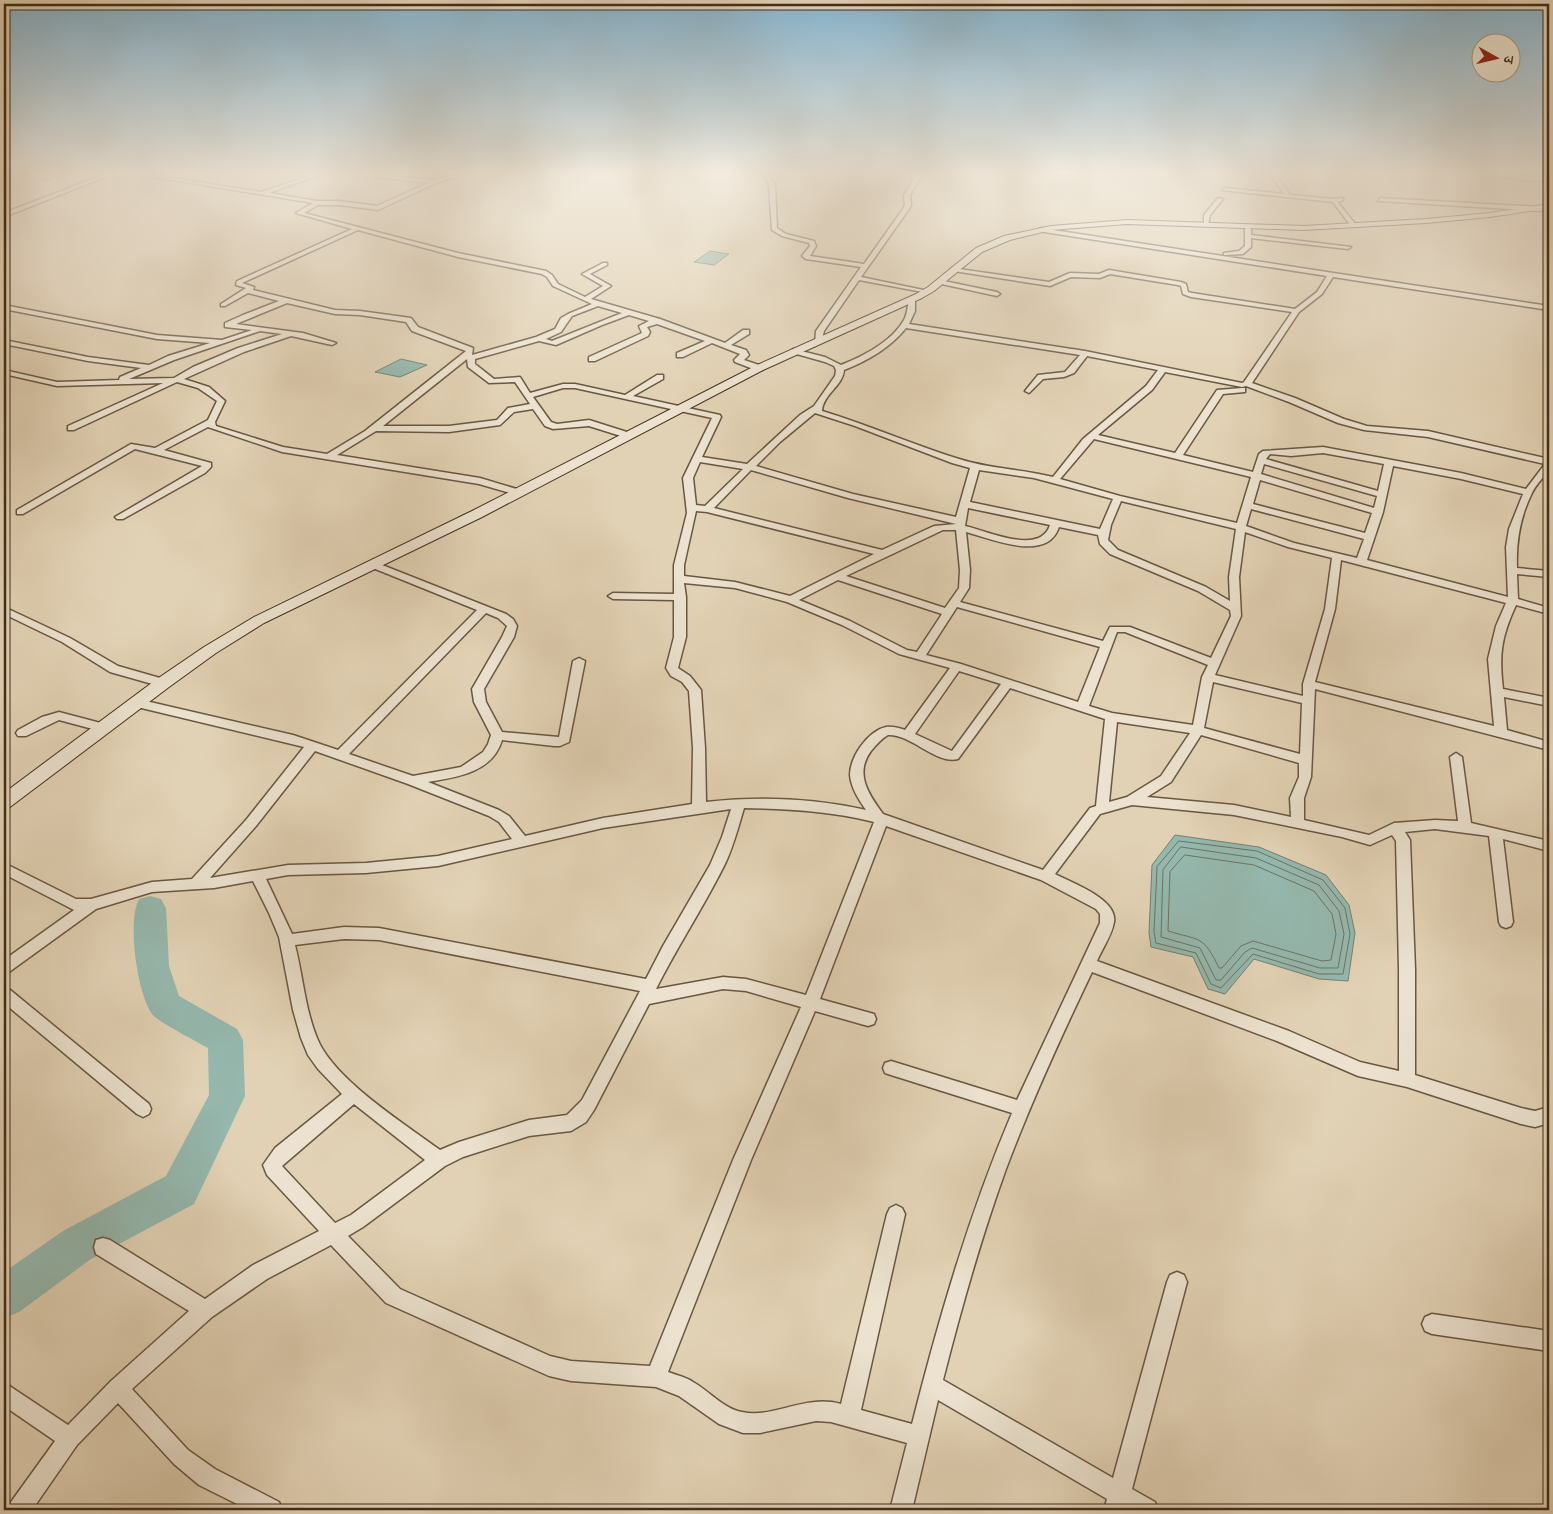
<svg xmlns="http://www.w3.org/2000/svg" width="1553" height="1514" font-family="'Old Standard TT','Noto Serif Devanagari',serif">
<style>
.water{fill:#95b8ae;stroke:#738173}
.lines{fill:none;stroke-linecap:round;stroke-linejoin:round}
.shore{stroke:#6b7364;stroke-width:1}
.river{fill:#95b8ae;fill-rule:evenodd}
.street-casing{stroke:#695742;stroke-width:3}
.secondary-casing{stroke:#412e1b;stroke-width:2}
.street{fill:#ece2cf;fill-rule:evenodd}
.secondary{fill:#ece2cf;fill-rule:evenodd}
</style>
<rect width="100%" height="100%" fill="#e2d2b5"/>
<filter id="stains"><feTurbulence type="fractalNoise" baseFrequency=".004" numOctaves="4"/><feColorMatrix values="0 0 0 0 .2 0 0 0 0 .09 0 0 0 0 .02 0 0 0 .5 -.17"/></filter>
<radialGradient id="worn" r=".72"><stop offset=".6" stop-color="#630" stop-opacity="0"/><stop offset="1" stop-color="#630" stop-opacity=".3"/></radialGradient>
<path class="water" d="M710 251 729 254 714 265 694 262Z
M401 359 427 365 400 377 375 372Z
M1175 835 1259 847 1326 875 1349 905 1355 933 1348 981 1319 979 1254 959 1225 994 1208 989 1193 957 1151 947 1149 933 1152 865Z"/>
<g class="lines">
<path class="shore" d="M1179 841 1257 851 1323 880 1345 908 1350 934 1343 974H1319L1253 954 1221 988 1211 984 1196 953 1156 943 1154 932 1157 867Z
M1181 847 1256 858 1319 885 1339 911 1344 934 1338 968H1320L1252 948 1245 952 1221 980H1216L1200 948 1161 937 1163 870Z
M1185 855 1254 865 1314 891 1332 914 1336 934 1331 960 1322 961 1253 941 1241 946 1222 968H1219C1203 935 1201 941 1168 931L1170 872Z"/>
<path class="river" d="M150 896 161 899 166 908 169 966 179 996 237 1029 243 1040 245 1096 194 1204 91 1259 19 1312 4 1318V1272L63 1231 166 1176 209 1095 208 1048C196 1041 158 1022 152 1014 137 993 127 921 139 899Z"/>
<defs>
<path id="street" d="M19 173H30L27 175Z
M56 173H63L45 180 42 178Z
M108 173H115L4 217V213Z
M130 173H140L261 192 318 173H324L269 193 317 201H339L377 206 428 183 361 175 359 173 434 180 468 173 436 183 378 210 339 205H318L304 213 458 253 546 271 552 275 558 284 585 297 603 286 582 274 603 263H607V265L590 274 611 286 591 299 660 319 725 343 743 330H749V334L731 345 746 350 749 355 744 360 762 366V370H756L735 362 734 360 740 354 712 343 683 357H677V353L705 341 657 324 647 327 650 332 648 336 595 361H589V357L642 333 639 326 649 321 629 315 602 325 556 345 539 341 475 359V364L494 379 520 377 530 393 563 384H575L625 395 657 375H663V379L633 396 720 415 721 417 702 457 747 464 800 415 814 406 835 376 836 370 834 366 825 362 793 353V349L825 357 841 365C864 356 892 341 904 320 908 313 907 305 910 298L915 299V311L909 324 1085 351 1242 383 1244 382 1292 312 1191 297 1183 294 1181 286 1178 285 1110 274 1100 278 1071 277 1050 286 954 271 952 270V268L1049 282 1070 273 1099 274 1109 270 1181 282 1186 284 1188 292 1192 293 1295 309 1317 292 1327 276 1038 231 1040 228 1549 306V310L1333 277 1322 294 1299 312 1252 383 1295 398 1344 419 1367 426 1428 431 1549 459C1549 476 1539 479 1532 493 1520 517 1516 542 1517 568L1549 571V577L1517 574 1518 599 1549 608V614L1516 605C1501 638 1499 654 1503 689L1549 698V706L1504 697 1507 730 1549 742V750L1315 689 1311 777 1304 798V820L1369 835 1394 823 1435 820 1458 821 1450 757 1456 753 1462 757 1471 823 1549 841V851L1503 839 1513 922 1511 926 1506 928 1501 926 1499 922 1489 836 1435 829 1405 832 1410 840 1415 969V1075L1521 1108 1535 1111 1549 1107V1123L1535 1127 1521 1124 1407 1087 1358 1076 1277 1041 1092 972C1061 1037 1031 1102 1006 1169 981 1238 961 1309 943 1380L1113 1478 1167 1282 1170 1275 1177 1272 1184 1275 1187 1282 1132 1489 1155 1502 1158 1510H1104L1107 1499 938 1400 912 1510H890L907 1443 831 1422 816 1421 760 1433H743L719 1424 679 1396 656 1387 571 1381 549 1376 386 1303 331 1245 267 1279 212 1317 132 1389 188 1450 215 1469 279 1502 282 1510H249L199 1485 174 1464 118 1403 77 1445 32 1510H8L11 1502 55 1441 4 1406V1384L11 1387 68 1425 111 1381 189 1311 96 1254 94 1247 96 1240 103 1238 110 1240 205 1299 253 1265 319 1231 267 1175 263 1165 275 1148 342 1094 318 1069 308 1055 301 1038 293 1010 279 937 269 913 253 881 214 888 152 892 96 909 9 972 4 974V960L74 910 4 874V863L76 899H91L152 882 192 879 246 820 304 747 133 706 131 703 133 700 137 699 293 735 338 750 477 610 368 566 367 564 372 561 506 614 513 619 517 626 514 637 484 689 486 702 502 732 559 737 573 661 579 658 585 661 569 742 560 746H554L502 740C492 773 457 777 428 782L499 810 509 816 525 836 603 818 692 804 693 748 689 691 682 682 671 676 666 668 674 637V600L613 599 608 596 613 593 674 594V565L687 513 683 478 712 418 575 388H563L533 397 551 422 557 424 589 420 630 433V437H624L589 426 553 429 545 426 533 409 514 412 500 425 449 432 376 431 337 455 480 478 520 490 522 492 517 495 479 484 282 452 208 427 164 450 211 463V467L205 473 123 519H117L115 517 202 466 135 449 23 514H17V510L131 444 155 448 208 420 217 401 198 388 177 382 74 430H68V426L163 383 57 386 4 374V370L57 382 119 380 120 377 141 368 88 361 4 344V340L88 357 149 365 168 356 210 343 157 339 4 309V305L157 335 222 340 252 330 225 327V323L243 315 279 301 248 293 225 306H221V304L246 288 236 285 237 281 352 229 296 213 313 203ZM358 230 458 257 542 274 547 277 553 286 592 304 568 314 561 318 555 329 536 337 472 355 473 348 418 327 411 318 360 311 335 310 253 290 254 287 242 283ZM287 303 335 314 360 315 406 322 412 331 466 351 365 431 327 454 283 447 216 426 215 422 225 401 209 387 184 379 244 352 291 336 332 345 336 343 303 333 236 324ZM598 306 622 313 552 341 546 339 561 332 572 316ZM906 328 1080 355 1065 372 1038 375 1025 391 1029 393 1043 379 1064 377 1074 373 1087 356 1158 370 1146 386 1083 439 1053 477C1022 469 990 469 959 459 913 445 869 425 822 411 823 394 843 386 844 370 867 361 890 348 906 328ZM260 331 282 334 238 348 193 367 174 378 129 379 174 360ZM467 359 468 367 489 383 515 382 530 404 508 408 497 420 449 426H383ZM1165 372 1242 387 1246 386 1289 402 1338 423 1364 430 1428 437 1545 464 1526 489 1461 473 1323 447 1263 451 1259 454 1253 472 1183 455 1223 394 1245 392V388H1242L1217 390 1175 453 1098 435 1152 390ZM815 413 855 426 952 463 970 468 956 517 853 494 756 466 780 442ZM1094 439 1251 477 1237 523 1120 496 1060 479ZM1323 453 1384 464 1378 491 1266 459 1270 454 1291 456ZM700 462 743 469 705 506 696 505 693 478ZM1264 464 1377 496 1374 508 1261 474ZM1393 466 1461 479 1523 494 1509 529 1506 547 1508 597 1367 560 1383 512ZM751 470 848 498 956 524 934 526 882 550 714 508ZM979 470 1034 478 1113 499 1100 529 970 502ZM1260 480 1372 513 1365 533 1253 504ZM1121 501 1236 529 1229 577 1230 601 1206 587 1118 550 1108 540 1111 525ZM968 508 1050 525C1040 556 988 531 965 526ZM1251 509 1364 539 1357 558 1294 543 1246 526ZM696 511 707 512 874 554 790 596 735 582 684 576V565ZM1059 527 1098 535 1100 544 1110 554 1198 591 1230 610 1231 616 1211 658 1130 627H1110L1103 641 960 602 969 588 970 570 966 532C992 539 1047 563 1059 527ZM943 530H956L960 570 959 588 945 608 846 576ZM1245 532 1288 547 1332 558 1325 609 1303 684V696L1215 675 1241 616 1239 577ZM1341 560 1506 603 1496 626 1488 659 1494 726 1315 682 1335 609ZM838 580 942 614 917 652 907 650 850 621 799 600ZM684 583 735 588 787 602 842 625 899 654 950 668 905 730C899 728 893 726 886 727 868 731 850 757 850 775 851 788 859 800 866 810 813 798 759 796 706 802L705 748 701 690 690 676 678 668 686 637V597ZM957 607 1100 647 1078 702 961 664 926 655ZM486 613 498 618 507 626 502 637 472 689 474 702 491 735 488 744 483 752 461 767 413 776 349 754ZM1117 632H1125L1208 665 1202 677 1193 725 1112 713 1089 706ZM959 671 1001 684 952 751 915 734ZM1213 682 1302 703 1300 754 1204 728ZM1010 688 1105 719 1096 806 1090 808 1043 870 883 814C869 795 854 774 871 751 876 745 881 739 888 735 911 734 937 765 958 759ZM1117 722 1190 733 1161 776 1127 797 1109 802ZM1201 735 1299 763V777L1290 798 1291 817 1234 805 1147 797 1171 782ZM315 751 408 784 489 816 499 822 512 839 438 856 366 863 288 865 210 878 256 826ZM1132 805 1234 815 1342 837 1370 845 1392 835 1396 841 1399 969V1071L1360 1062 1289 1031 1097 961C1102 949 1112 935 1114 922 1118 899 1072 883 1055 874L1100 814ZM744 808C789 809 831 811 874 822L806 995 746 979 723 977 656 989C677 947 703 908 724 866 733 848 738 828 744 808ZM731 809 722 837 710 865 663 946 646 979 379 928 344 927 292 934 266 879 288 875 366 873 438 866 603 828ZM886 826 1041 880 1096 909 1100 914V923L1017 1100 891 1061 885 1063 883 1068 885 1073 891 1075 1012 1113C969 1214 939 1318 912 1424L861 1410 905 1214 902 1208 896 1205 890 1208 887 1214 841 1404C804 1394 774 1419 742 1412 724 1409 709 1391 693 1382 686 1377 676 1375 668 1372L751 1160 815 1011 868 1026 874 1024 876 1019 874 1014 820 999ZM344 939 379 940 640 991 582 1100 567 1115 529 1120 459 1142 440 1150C405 1124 333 1079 317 1038 305 1009 303 976 295 945ZM723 989 746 991 801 1007 733 1160 650 1366 571 1361 550 1356 400 1289 348 1236 363 1227 445 1166 463 1157 529 1136 571 1131 586 1122 594 1110 649 1004ZM354 1104 425 1160 351 1215 335 1223 282 1166Z
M764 173H768L775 185 777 228 786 234 814 241 816 246 810 256 864 264 903 209 905 205 904 195 918 173H923L910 195 911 205 909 209 861 277 928 291V293L859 280 824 331 821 343H815L816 331 861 267 806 259 802 256 810 246 809 243 782 236 772 230 769 185Z
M1270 173H1275L1290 195 1335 199 1343 198V200L1338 202 1339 204 1356 225 1351 226 1333 202 1222 190 1225 188 1284 194Z
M1474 173 1549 178V182L1477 175Z
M1218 198 1223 199 1210 215 1208 225H1204V215Z
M1380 198 1541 207 1544 209 1541 211 1378 201Z
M1248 227 1251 229V235L1351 247 1348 249 1251 238V247L1243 254 1224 255V253L1239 251 1245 246V229Z
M939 280 997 292 1000 294 997 296 937 283 936 282Z
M4 607 70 638 118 666 167 680 169 683 163 687 110 672 62 642 4 614Z
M59 712 108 725 110 728 104 732 59 720 26 736H18L16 733 18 730 42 717Z
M4 988 9 989 149 1104 151 1109 149 1114 143 1117 137 1114 4 1003Z
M1432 1314 1549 1331V1351L1432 1334 1425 1331 1422 1324 1425 1317Z"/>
<path id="secondary" d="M1549 204V208L1490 217 1426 223 1304 230 1127 224 1051 230 1010 240 982 252 934 291 922 298 763 370 482 517 264 623 216 653 169 687 10 807 4 808V793L157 679 204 647 254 617 472 511 755 366 916 294 928 287 976 248 1004 236 1051 226 1127 220 1304 226 1426 219 1490 213Z"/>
</defs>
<use href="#street" class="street-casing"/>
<use href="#secondary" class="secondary-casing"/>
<use href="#street" class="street"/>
<use href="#secondary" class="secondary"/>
</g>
<linearGradient id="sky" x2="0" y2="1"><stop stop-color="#87b6d1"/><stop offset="0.45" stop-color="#f2ebde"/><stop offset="1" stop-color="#f2ebde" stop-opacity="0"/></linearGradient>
<rect width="1553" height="385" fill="url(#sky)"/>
<rect width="1553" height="1514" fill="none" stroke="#e2d2b5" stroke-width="20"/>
<rect x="5" y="5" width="1543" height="1504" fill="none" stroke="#412e1b" stroke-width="2.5"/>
<rect x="10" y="10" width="1533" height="1494" fill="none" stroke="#412e1b"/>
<g transform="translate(1496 58) rotate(98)"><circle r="24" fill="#ece2cf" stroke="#a89a87"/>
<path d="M0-4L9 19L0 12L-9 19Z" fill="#8f2418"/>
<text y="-8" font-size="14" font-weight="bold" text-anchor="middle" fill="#412e1b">उ</text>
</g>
<rect width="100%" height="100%" filter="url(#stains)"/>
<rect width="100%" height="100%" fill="url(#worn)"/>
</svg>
